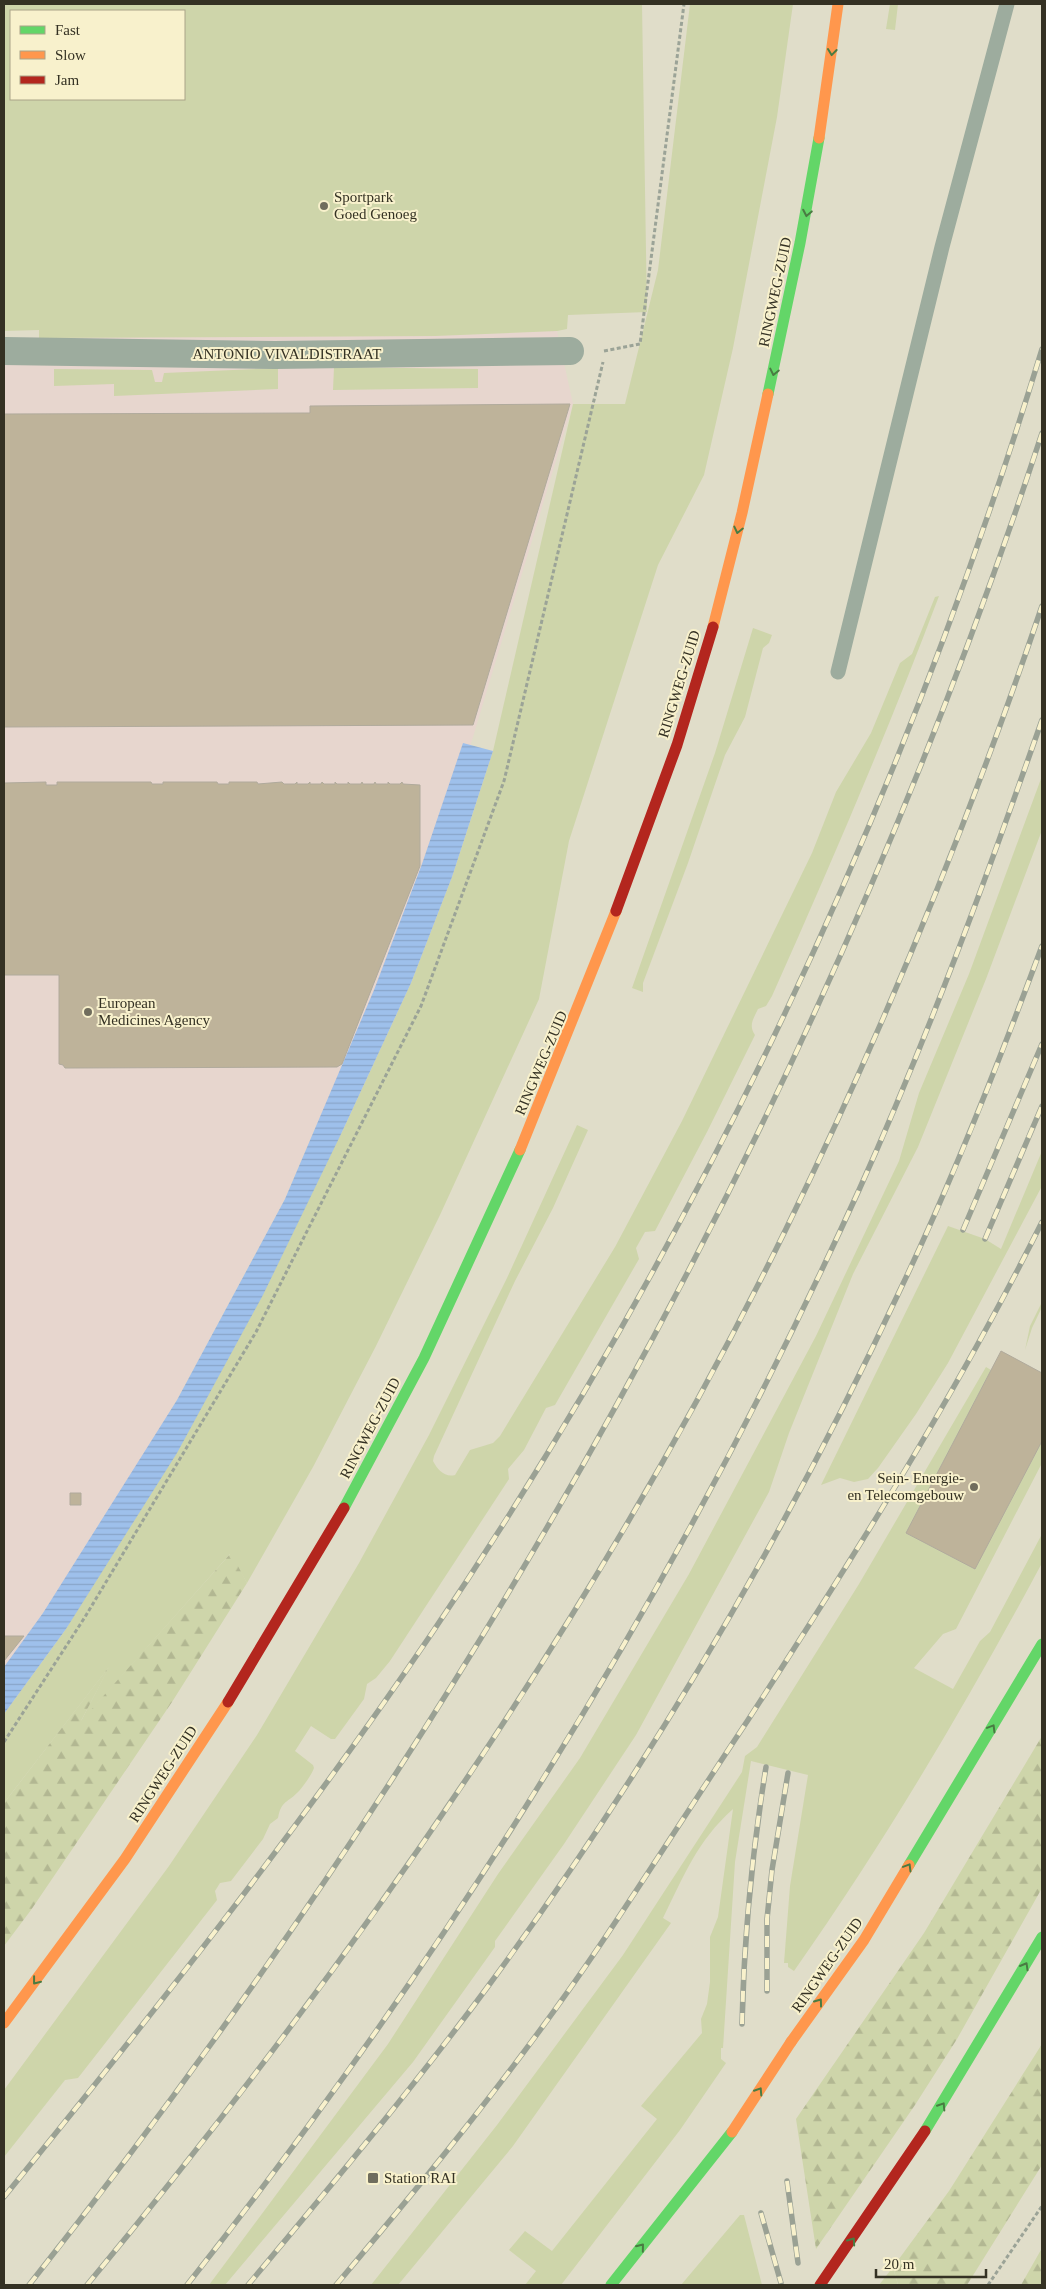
<svg xmlns="http://www.w3.org/2000/svg" width="1046" height="2289" font-family="'Times New Roman',serif">
<style>
.commercial{fill:#e7d6ce}
.green{fill:#ced5aa;fill-rule:evenodd}
.forest{fill:url(#forest-firs)}
.water{fill:url(#water-rules)}
.building{fill:#beb39a;stroke:#b0aa9c}
.lines{fill:none;stroke-linecap:round;stroke-linejoin:round}
.path{stroke:#9ba397;stroke-width:3;stroke-dasharray:4 2.5;stroke-linecap:butt}
.lane{stroke:#9dac9e;stroke-width:15}
.street{stroke:#9dac9e;stroke-width:28}
.fast{stroke:#63d668;stroke-width:11}
.slow{stroke:#ff974d;stroke-width:11}
.jam{stroke:#b3261e;stroke-width:11}
.rail-casing{stroke:#9aa194;stroke-width:5.5}
.rail{stroke:#f8f1cc;stroke-width:4;stroke-dasharray:11;stroke-linecap:butt}
.slow-bridge{stroke:#ff974d;stroke-width:11}
.oneway{stroke:#497b42}
.poi-dot{fill:#706d5d;stroke:#f8f1cc;stroke-width:2}
.labels{text-anchor:middle;dominant-baseline:central;stroke-width:4;stroke-linejoin:round;paint-order:stroke}
.poi-label{font-size:15px;fill:#343123;stroke:#f8f1cc;text-anchor:start}
.street-label{font-size:15px;fill:#343123;stroke:#f8f1cc}
</style>
<defs>
<pattern id="forest-firs" width="22" height="20" patternUnits="userSpaceOnUse" patternTransform="scale(1.25)"><rect width="22" height="20" fill="#ced5aa"/><path d="M5 1l3.5 6h-7zM16 11l3.5 6h-7z" fill="#b2b792"/></pattern>
<pattern id="water-rules" width="6" height="5" patternUnits="userSpaceOnUse" patternTransform="scale(1.25)"><rect width="6" height="5" fill="#9ec0eb"/><path d="M0 2.5h6" fill="none" stroke="#89a5c9"/></pattern>
</defs>
<rect width="100%" height="100%" fill="#e0ddc9"/>
<path class="commercial" d="M557 331 573 404 455 797 387 985 316 1126 285 1199 177 1400 4 1688V338Z"/>
<path class="green" d="M4 4H642L647 312 568 315 567 329 557 331 435 336 39 338V330L4 331ZM11 11H184V99H11Z
M690 4H793L777 117 733 348 704 475 658 565 569 841 539 999 440 1215 376 1346 313 1467 247 1583 230 1554 80 1723 109 1667 4 1803V1714L66 1629 342 1132 411 983 452 877 493 751 573 404H625L658 270Z
M890 4H898L895 30 886 29Z
M334 367 478 369V388L333 390Z
M278 368V389L114 396V384L54 386V369L152 370 155 382H162L164 373Z
M939 596C888 731 831 864 772 996L766 1006 758 1009C754 1018 748 1025 755 1035L707 1132 655 1231 645 1232 636 1248 639 1259 555 1405 546 1408 524 1450 508 1469 509 1479 390 1661 376 1678 367 1684 364 1699 335 1739H331L311 1726 295 1751 313 1765 314 1768C311 1776 304 1785 299 1791 288 1803 281 1800 278 1818L270 1824 263 1839 231 1881 220 1883 215 1891 217 1900 78 2078 65 2080 4 2157V2090L169 1866 257 1735 359 1563 429 1435 507 1278 577 1125 588 1130 553 1208 515 1281 434 1456 433 1461C437 1469 445 1478 455 1475L470 1450 493 1443 500 1436 615 1247 682 1121 812 853 836 792 871 733 900 663 912 654 935 597Z
M753 628 772 635 769 643 763 648 745 717 725 755 688 863 643 983V992L632 988 715 753Z
M1042 776V830L986 979 918 1147 853 1274 789 1433 769 1492 636 1735 564 1844 495 1941V1947L413 2062 225 2285H209L388 2044 498 1874 580 1758 689 1574 816 1336 899 1161 919 1093 969 974Z
M1042 1151V1186L948 1363 916 1414 878 1468 868 1479 854 1482 840 1478 821 1485 948 1226 985 1239 1001 1249Z
M1042 1302V1307L1032 1328 1025 1350 1030 1326Z
M986 1367 991 1370 906 1533 975 1569 1042 1441V1463L956 1629 943 1634 914 1668 953 1689 980 1641 990 1632 1042 1534V1563C967 1703 886 1840 794 1971L788 1967V1963H784L790 1886 808 1775 751 1761 735 1862 723 2048H721V2059L726 2063 680 2130 561 2285H525L536 2271 509 2250 525 2231 552 2251 657 2119 641 2106 702 2033 701 2019 707 2004 710 1982V1937L718 1917 733 1809C697 1841 684 1876 663 1918L671 1923 513 2146 398 2285H371L497 2125 623 1955 742 1772 745 1756 757 1747 859 1584Z
M740 2215H744L762 2285H681Z
M893 2267 898 2285H879Z"/>
<path class="forest" d="M231 1553 247 1583 172 1702 31 1910 4 1946V1803L111 1664 81 1721Z
M1042 1736V1888L957 2039 915 2105 816 2249 796 2119 924 1933Z
M1042 2044V2165L967 2285H898L893 2267 949 2191Z
M1042 2248V2285H1021Z"/>
<path class="water" d="M463 743 493 751 452 877 411 983 342 1132 263 1295 177 1453 66 1629 4 1714V1667L43 1613 177 1400 285 1199 374 990 422 864Z"/>
<path class="building" d="M570 404 473 725 4 727V414L310 413V406Z
M46 782V785H57V782H151L152 784H163V782H217L218 784H229V782H257L258 784 282 782 284 784H295L297 782V784H308L310 782V784H321L322 782 324 784H335V782L337 784H348V782L350 784H361L362 782 363 784H374L375 782 376 784H388V782L390 784H400L402 782 403 784 420 785V866L342 1064 337 1067 71 1068H65L63 1065 59 1064V975H4V783Z
M1001 1351 1042 1373V1441L975 1569 906 1533Z
M70 1493H81V1505H70Z
M4 1636H24L4 1661Z"/>
<g class="lines">
<path class="path" d="M604 351 640 344 684 4
M4 1742 85 1617 256 1332 421 1006 504 781 603 362
M988 2285 1042 2206"/>
<path class="lane" d="M838 672 942 247 1007 4"/>
<path class="street" d="M4 351 275 355 570 351"/>
<path class="fast" d="M768 394 800 243 819 138
M344 1508 424 1358 520 1150
M909 1865 1042 1644
M925 2131 1042 1937
M611 2285 732 2132"/>
<path class="slow" d="M819 138 838 4
M713 627 742 513 768 394
M520 1150 616 911
M4 2023 125 1859 228 1702
M791 2042 864 1940 909 1865"/>
<path class="jam" d="M616 911 677 745 713 627
M228 1702 344 1508
M820 2285 925 2131"/>
<defs>
<path id="rail" d="M963 1230 1042 1044
M985 1239 1042 1106
M767 1991V1919L772 1870 788 1773
M742 2024C744 1937 752 1853 766 1767
M787 2181 798 2263
M4 2197C153 2014 299 1829 432 1633 698 1239 903 804 1042 349
M761 2213 781 2283
M29 2285C468 1730 821 1107 1042 433
M87 2285C356 1960 600 1608 786 1229 885 1026 970 819 1042 606
M187 2285C453 1948 681 1581 859 1190 928 1037 986 879 1042 720
M248 2285C330 2187 413 2088 489 1985 649 1767 787 1532 901 1288 954 1177 999 1062 1042 946
M336 2285C428 2176 520 2064 600 1945 650 1871 698 1795 748 1720 853 1558 956 1395 1042 1222"/>
</defs>
<use href="#rail" class="rail-casing"/>
<use href="#rail" class="rail"/>
<path class="slow-bridge" d="M732 2132 791 2042"/>
</g>
<defs><path id="oneway-chevron" d="M-2-3.5L2.5 0L-2 3.5" fill="none" stroke-width="1.6" stroke-linecap="round" stroke-linejoin="round" transform="scale(1.25)"/></defs>
<g class="oneway">
<use href="#oneway-chevron" transform="translate(832 52) rotate(97)"/>
<use href="#oneway-chevron" transform="translate(807 213) rotate(101)"/>
<use href="#oneway-chevron" transform="translate(774 372) rotate(102)"/>
<use href="#oneway-chevron" transform="translate(738 530) rotate(103)"/>
<use href="#oneway-chevron" transform="translate(992 1728) rotate(-59)"/>
<use href="#oneway-chevron" transform="translate(908 1867) rotate(-59)"/>
<use href="#oneway-chevron" transform="translate(1025 1966) rotate(-60)"/>
<use href="#oneway-chevron" transform="translate(36 1981) rotate(128)"/>
<use href="#oneway-chevron" transform="translate(819 2002) rotate(-54)"/>
<use href="#oneway-chevron" transform="translate(759 2091) rotate(-57)"/>
<use href="#oneway-chevron" transform="translate(942 2106) rotate(-57)"/>
<use href="#oneway-chevron" transform="translate(852 2241) rotate(-55)"/>
<use href="#oneway-chevron" transform="translate(641 2247) rotate(-51)"/>
</g>
<g class="poi-dot">
<circle cx="324" cy="206" r="5"/>
<circle cx="88" cy="1012" r="5"/>
<circle cx="974" cy="1487" r="5"/>
<rect x="367" y="2172" width="12" height="12" rx="2.5"/>
</g>
<g class="labels">
<g class="poi-label">
<text x="334" y="197">Sportpark<tspan x="334" dy="17">Goed Genoeg</tspan></text>
<text x="98" y="1003">European<tspan x="98" dy="17">Medicines Agency</tspan></text>
<text x="964" y="1478" text-anchor="end">Sein- Energie-<tspan x="964" dy="17">en Telecomgebouw</tspan></text>
<text x="384" y="2178">Station RAI</text>
</g>
<g class="street-label">
<text transform="translate(775 292) rotate(-78)">RINGWEG-ZUID</text>
<text x="287" y="354">ANTONIO VIVALDISTRAAT</text>
<text transform="translate(679 684) rotate(-73)">RINGWEG-ZUID</text>
<text transform="translate(541 1063) rotate(-67)">RINGWEG-ZUID</text>
<text transform="translate(370 1428) rotate(-62)">RINGWEG-ZUID</text>
<text transform="translate(163 1774) rotate(-57)">RINGWEG-ZUID</text>
<text transform="translate(827 1965) rotate(-55)">RINGWEG-ZUID</text>
</g>
</g>
<rect width="1046" height="2289" fill="none" stroke="#343123" stroke-width="10"/>
<rect x="10" y="10" width="175" height="90" fill="#f8f1cc" stroke="#aaa488"/>
<rect x="20" y="26" width="25" height="8" fill="#63d668" stroke="#aaa488"/>
<text x="55" y="35" font-size="15" fill="#343123">Fast</text>
<rect x="20" y="51" width="25" height="8" fill="#ff974d" stroke="#aaa488"/>
<text x="55" y="60" font-size="15" fill="#343123">Slow</text>
<rect x="20" y="76" width="25" height="8" fill="#b3261e" stroke="#aaa488"/>
<text x="55" y="85" font-size="15" fill="#343123">Jam</text>
<path d="M876 2269v8h110v-8" fill="none" stroke="#343123" stroke-width="2.5"/>
<text x="884" y="2269" font-size="15" fill="#343123" stroke="#f8f1cc" stroke-width="4" paint-order="stroke">20 m</text>
</svg>
